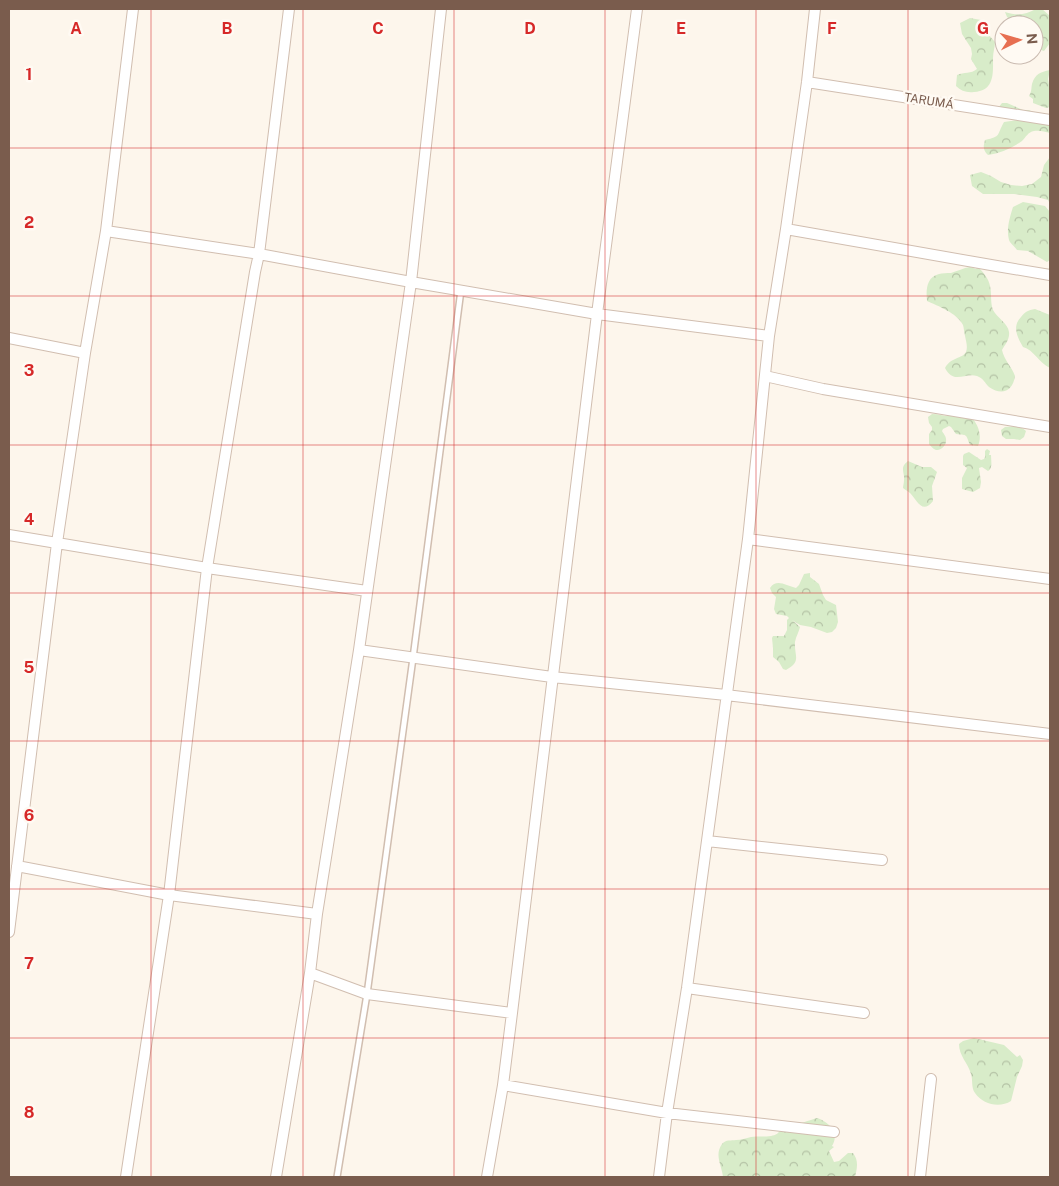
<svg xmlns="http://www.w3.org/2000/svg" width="1059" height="1186" font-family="'Public Sans',sans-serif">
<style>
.forest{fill:url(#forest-crowns)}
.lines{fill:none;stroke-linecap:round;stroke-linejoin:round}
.lane-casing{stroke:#d1beb0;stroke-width:8}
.street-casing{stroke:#d1beb0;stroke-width:12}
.lane{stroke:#fff;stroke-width:5}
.street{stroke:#fff;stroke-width:10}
.grid{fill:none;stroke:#d62828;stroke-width:1;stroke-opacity:0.55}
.labels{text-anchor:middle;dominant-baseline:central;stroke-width:5;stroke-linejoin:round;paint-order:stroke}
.street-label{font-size:12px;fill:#7a5c4d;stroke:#fffaf3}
.grid-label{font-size:16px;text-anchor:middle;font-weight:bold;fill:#d62828;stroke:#fffaf3;stroke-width:5;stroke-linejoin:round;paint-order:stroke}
</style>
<defs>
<pattern id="forest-crowns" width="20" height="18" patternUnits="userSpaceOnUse" patternTransform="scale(1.25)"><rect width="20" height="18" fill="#d8ecc9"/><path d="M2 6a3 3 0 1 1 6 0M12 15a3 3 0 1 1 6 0" fill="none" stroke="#b4c2a5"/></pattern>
</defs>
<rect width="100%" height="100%" fill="#fdf6ec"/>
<path class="forest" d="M1036 9H1042L1050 16V43L1044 51 1038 49V44L1039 27 1035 24 1034 25H1016L1007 17 1005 12C1017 16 1025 15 1036 9Z
M970 18 981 20 983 25 982 35 988 34 995 42C995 47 993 52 993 58 993 72 995 91 974 92 967 93 961 91 956 86L957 75C964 72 971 74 977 69L971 59 972 54 971 48 962 34 960 23Z
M1050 70 1048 79 1050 90V107L1046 108 1033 103V99L1029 96C1032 91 1031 89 1032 84 1035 74 1040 72 1050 70Z
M1002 103H1007L1023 110H1029L1039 115H1050V133C1045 132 1040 130 1034 131 1028 132 1026 137 1022 141 1012 148 1000 153 988 155 983 150 983 147 985 140 1002 136 996 136 1004 122L1018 120 998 108Z
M1050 157V204L1048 200 1037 197 1014 194H983L972 186 970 175 981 172 991 176 1001 182 1011 185 1022 186 1032 184 1041 177 1044 165Z
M1023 202 1045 206 1050 212V260L1047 262 1028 251 1017 250C1015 247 1010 243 1009 240 1006 229 1010 217 1013 207Z
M970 267 976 269 978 267C983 272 989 279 990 286 992 294 990 302 993 310 997 318 1008 323 1009 332 1010 339 1005 345 1002 350 1004 360 1012 367 1015 376 1013 391 1002 396 989 387 985 383 983 378 977 376 965 372 954 385 945 368 951 357 962 359 966 352 968 347 966 341 965 336 964 333 964 328 963 325 957 313 938 306 927 301 926 291 926 277 939 274 942 273 947 273 951 273 958 271 963 268 970 267Z
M1035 309 1050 315V368C1039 363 1034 350 1023 347 1017 337 1012 326 1021 317 1025 312 1028 310 1035 309Z
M932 414C938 414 943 416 949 416 960 416 961 414 973 419 979 427 982 436 978 446L970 445C965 432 967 436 956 434L951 427 949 426 943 429 942 431C943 433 946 436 946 439 947 444 942 451 936 450 933 449 931 446 929 444V434L932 430V427L929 423 928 417Z
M1005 427C1012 426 1021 426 1026 431L1024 437 1020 440 1014 439H1006L1002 436 1001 430Z
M987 449 990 451 989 455H991C991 461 993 468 988 471L982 467 979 468 981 482 980 488 973 492 962 489V478L967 468 963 465V456L964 454 969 452 981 460 984 459 985 457V451Z
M908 461 922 467H931L937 472 932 486 933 501C922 515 917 500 910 493 908 491 905 490 903 488 903 486 904 483 904 480 905 472 899 468 908 461Z
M810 573V577L819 584 823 595 826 600 836 605 838 622 836 628 832 632 827 633 811 627 800 625 792 620 800 627C799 632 796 636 795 642 794 656 802 661 786 670L783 669 779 662 773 657V648L772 638 773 636H784L787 630V620L789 618 787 616 776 614 774 609 776 597 772 593 770 588C777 578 786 586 796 588L799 585 804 574Z
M974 1038 1004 1045 1017 1057 1020 1055 1023 1060 1022 1066 1017 1077 1011 1101C1000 1108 983 1105 975 1093 971 1088 973 1080 971 1074 968 1063 959 1056 959 1044L963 1041Z
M817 1118C829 1122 840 1133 832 1146L834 1147 829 1151 834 1162 839 1161 848 1153H853C859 1161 857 1168 855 1177H723C722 1166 714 1155 722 1144 726 1139 731 1141 736 1140 741 1140 746 1138 751 1137 758 1136 764 1137 771 1136 776 1135 777 1134 780 1131 784 1129 813 1119 817 1118Z"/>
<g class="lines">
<defs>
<path id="lane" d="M337 1177 367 994 413 658 461 290"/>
<path id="street" d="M807 82 1050 120
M786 229 991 265 1050 275
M106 231 259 254 411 282 441 9
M9 338 85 353
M765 376 823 389 1050 427
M9 535 207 568 367 591
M748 539 1050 579
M359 650 552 677 726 695 1050 734
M707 841 882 860
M17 866 169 895 317 914
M9 932 57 543 85 353 106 231 133 9
M310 973 367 994 512 1013
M687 988 864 1013
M503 1085 667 1113 834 1132
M126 1177 169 895 207 568 255 272 259 254 289 9
M276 1177 310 973 317 914 359 650 411 282 597 314 769 336
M487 1177 503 1085 512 1013 597 314 637 9
M659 1177 667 1113 687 988 748 539 769 336 786 229 807 82 815 9
M920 1177 931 1079"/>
</defs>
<use href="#lane" class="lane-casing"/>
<use href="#street" class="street-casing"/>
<use href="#lane" class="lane"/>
<use href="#street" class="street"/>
</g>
<path class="grid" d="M151 9V1177M303 9V1177M454 9V1177M605 9V1177M756 9V1177M908 9V1177M9 148H1050M9 296H1050M9 445H1050M9 593H1050M9 741H1050M9 889H1050M9 1038H1050"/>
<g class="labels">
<g class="street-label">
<text transform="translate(929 101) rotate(9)">TARUMÁ</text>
</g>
</g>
<g class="grid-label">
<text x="76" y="34">A</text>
<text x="227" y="34">B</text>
<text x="378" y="34">C</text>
<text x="530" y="34">D</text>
<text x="681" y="34">E</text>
<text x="832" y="34">F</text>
<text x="983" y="34">G</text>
<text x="29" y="80">1</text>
<text x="29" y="228">2</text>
<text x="29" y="376">3</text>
<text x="29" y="525">4</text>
<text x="29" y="673">5</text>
<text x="29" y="821">6</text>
<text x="29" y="969">7</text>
<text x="29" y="1118">8</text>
</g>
<rect width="1059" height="1186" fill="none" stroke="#7a5c4d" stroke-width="20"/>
<g transform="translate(1019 40) rotate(85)"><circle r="24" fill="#fffaf3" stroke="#cabbb1"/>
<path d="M0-4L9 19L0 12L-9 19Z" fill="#e76f51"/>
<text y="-8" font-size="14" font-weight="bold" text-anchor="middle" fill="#7a5c4d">N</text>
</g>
</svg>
